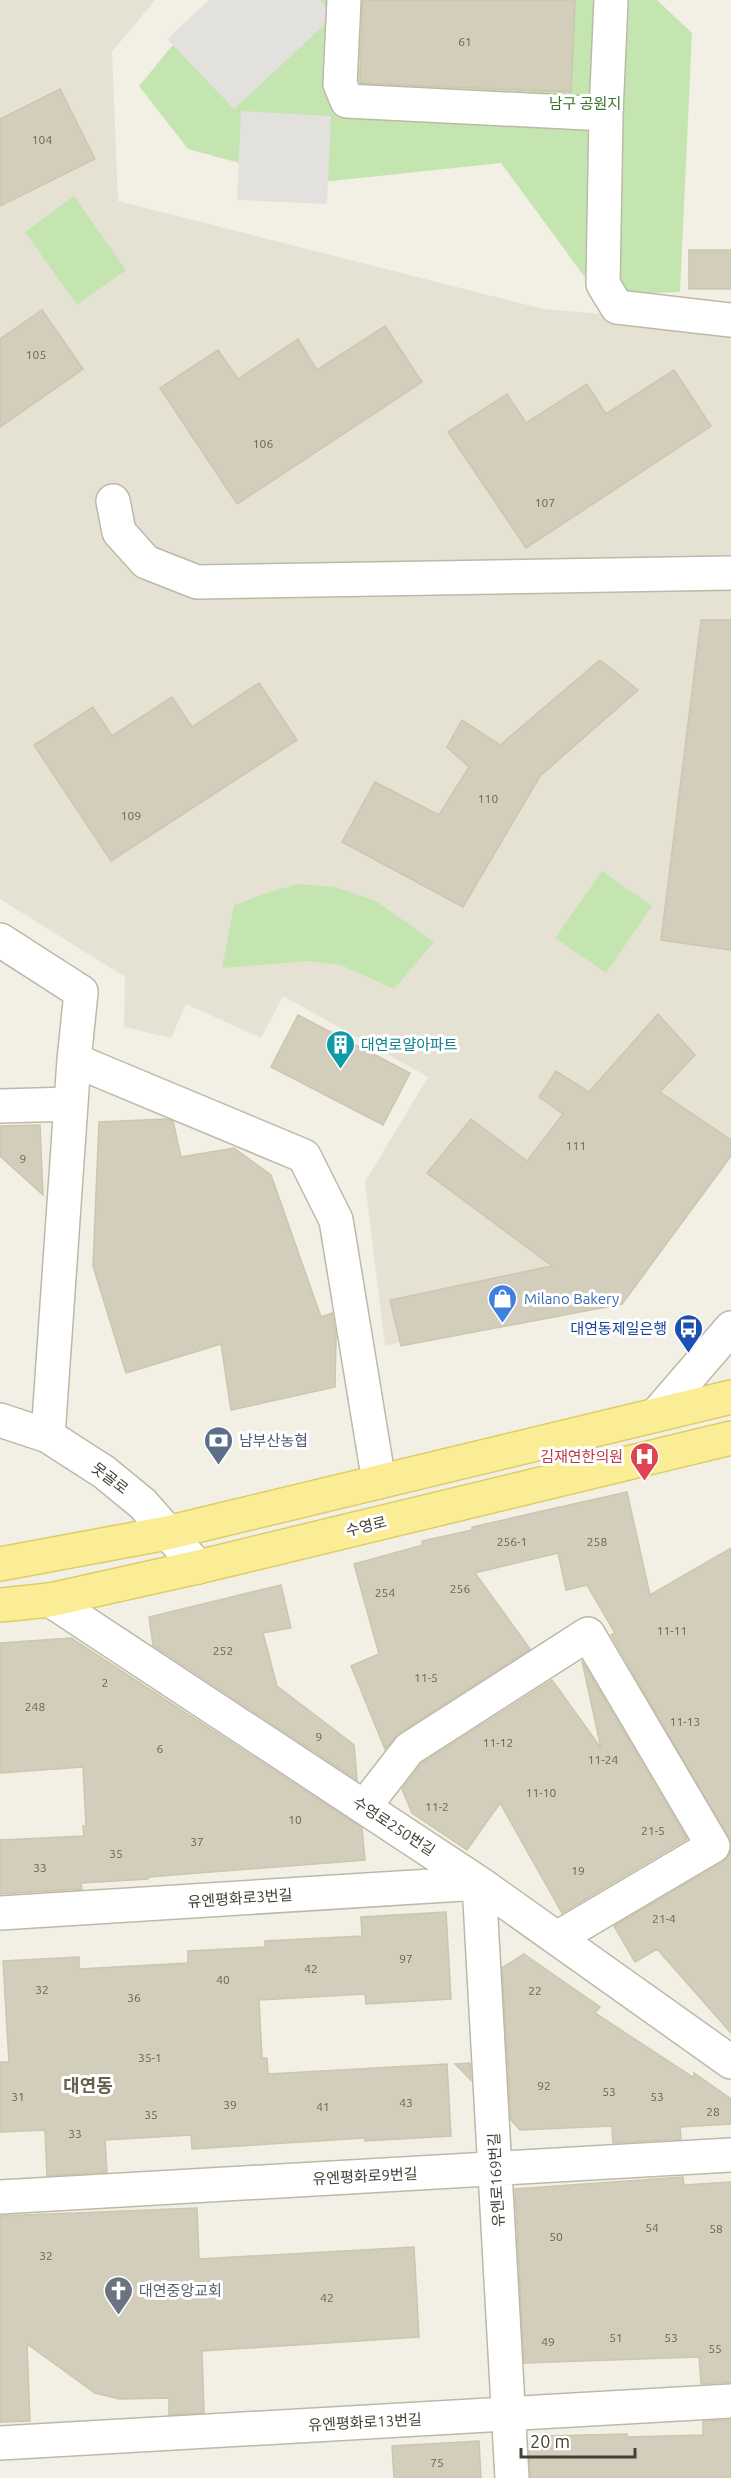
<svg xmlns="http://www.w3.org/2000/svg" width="731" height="2478" font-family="Ubuntu,'Noto Sans KR',sans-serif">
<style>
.residential{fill:#e5e2d3}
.green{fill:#c4e5af}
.parking{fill:#e2e1dd}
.building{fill:#d3cdbb;stroke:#cdc6ae;stroke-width:1.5}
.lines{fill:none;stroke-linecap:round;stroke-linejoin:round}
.minor-casing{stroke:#bdb9a8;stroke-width:36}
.major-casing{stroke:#decd66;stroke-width:36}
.minor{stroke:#fff;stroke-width:33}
.major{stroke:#faed95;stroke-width:33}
.labels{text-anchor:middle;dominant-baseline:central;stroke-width:6;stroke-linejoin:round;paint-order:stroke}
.number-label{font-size:12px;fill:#686356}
.park-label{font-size:15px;fill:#3b732b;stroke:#fff}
.culture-label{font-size:15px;fill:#0d838f;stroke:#fff;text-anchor:start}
.shop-label{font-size:15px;fill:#366cbe;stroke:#fff;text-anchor:start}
.transit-label{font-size:15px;fill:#164399;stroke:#fff;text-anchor:end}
.service-label{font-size:15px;fill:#4e5e75;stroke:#fff;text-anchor:start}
.health-label{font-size:15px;fill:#be3a42;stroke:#fff;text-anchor:end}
.street-label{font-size:15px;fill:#444035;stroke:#fff}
.worship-label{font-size:15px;fill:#5b616d;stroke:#fff;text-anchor:start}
.quarter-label{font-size:18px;font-weight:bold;fill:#66604c;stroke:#fff}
</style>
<rect width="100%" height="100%" fill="#f2f0e5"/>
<path class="residential" d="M0 0H155L112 52 118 201 543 309 731 325V1139L636 1287 385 1346 365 1182 428 1077 283 996 261 1038 186 1004 171 1038 124 1027 125 977 0 899Z"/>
<path class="green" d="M210 0H657L692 33 680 292 598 295 501 163 313 183 188 149 139 86Z
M74 196 126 270 77 305 25 232Z
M602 871 652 906 606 973 555 938Z
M299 884 335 887 376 901 434 942 394 989 341 965 308 961 222 968 234 905 273 891Z"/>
<path class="parking" d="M209 0H320L335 15 234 109 167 39Z
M241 111 331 116 327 204 237 200Z"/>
<path class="building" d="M363 0H575L571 92 360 83Z
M60 89 95 159 0 206V119Z
M689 250H731V289H689Z
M42 310 83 369 0 427V339Z
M385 326 422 382 237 504 160 388 218 350 238 379 298 339 317 370Z
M674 370 711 426 526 548 448 432 507 394 526 423 587 384 606 414Z
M701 620H731V950L661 940Z
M600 660 638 690 540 776 463 907 342 842 375 782 439 815 469 767 447 747 462 720 500 745Z
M259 683 297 740 111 861 34 745 93 707 112 736 172 697 192 727Z
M658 1014 695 1055 660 1092 731 1140V1156L622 1304 401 1346 390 1300 552 1266 427 1173 471 1119 527 1161 563 1114 539 1097 556 1071 589 1092Z
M298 1015 410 1073 383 1125 271 1067Z
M166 1119 173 1121 181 1157 234 1148 271 1175 321 1317 332 1313 336 1337 335 1387 231 1410 221 1344 126 1373 93 1266 99 1122Z
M40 1125 43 1195 0 1156V1126Z
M627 1492 650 1595 731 1548V1843L611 1635 615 1633 587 1585 566 1590 558 1553 475 1573 530 1649 399 1733 385 1749 351 1666 379 1654 354 1564 423 1545 422 1541 472 1530V1527Z
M281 1585 291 1628 263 1633 277 1686 354 1745 357 1780 153 1645 149 1617Z
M71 1638 362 1828 365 1860 148 1877V1879L81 1883 82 1889 0 1894V1840L84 1836 83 1826H86L83 1767 0 1773V1643Z
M582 1661 687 1839 562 1913 500 1803 467 1850 412 1813 402 1789 422 1763 552 1680 601 1748Z
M731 1849V2033L657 1949 635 1962 614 1926 723 1862 729 1856Z
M446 1912 451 1999 366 2004 365 1994 259 2000 262 2058H267L268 2074 447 2064 451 2136 365 2141V2138L192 2149 191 2135 105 2140 107 2172 47 2176 45 2130 0 2132V2062H9L3 1961 79 1957V1969L188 1963V1951L265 1947V1941L362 1936 361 1917Z
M524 1954 600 2007 595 2013 694 2078V2073L731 2099V2124L680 2127 681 2139 613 2143 612 2126 520 2130 511 2120 502 1968Z
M470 2063 471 2080 455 2064Z
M683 2177 684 2185 731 2182V2382L701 2384 699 2357 524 2363 515 2189Z
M197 2208 199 2259 414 2247 419 2337 202 2351 204 2413 169 2415V2398L120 2399 95 2393 27 2344 30 2421 0 2422V2216Z
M731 2420V2478H531L529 2451 542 2436 627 2434V2437L703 2435V2421Z
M479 2441 481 2478H394L392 2446Z"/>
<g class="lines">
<defs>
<path id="minor" d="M344 0 340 84 347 101 606 114
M611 0 606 114 603 284 617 307 731 320
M113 501 119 532 146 562 197 582 731 573
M0 940 81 992 74 1060 48 1436
M74 1060 304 1156 336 1220 379 1482
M0 1106 71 1104
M656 1415 731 1328
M0 1420 48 1436 104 1472 143 1504 198 1567
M50 1600 479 1883 731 2062
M364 1807 409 1749 588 1634 713 1846 557 1938
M0 1913 479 1883 512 2478
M0 2197 731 2155
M0 2443 731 2401"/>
<path id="major" d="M0 1564 167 1533 731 1397
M0 1605 50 1600 198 1567 731 1438"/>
</defs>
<use href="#minor" class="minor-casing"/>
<use href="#major" class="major-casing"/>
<use href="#minor" class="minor"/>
<use href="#major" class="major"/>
</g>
<defs>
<symbol id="building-pin" viewBox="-11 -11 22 30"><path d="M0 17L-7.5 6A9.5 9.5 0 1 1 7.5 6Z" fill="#0f9aa8" stroke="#fff"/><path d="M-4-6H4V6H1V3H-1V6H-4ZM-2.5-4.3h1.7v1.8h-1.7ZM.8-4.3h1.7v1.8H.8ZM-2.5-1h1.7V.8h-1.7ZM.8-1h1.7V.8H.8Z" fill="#fff"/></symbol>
<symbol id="shop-pin" viewBox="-11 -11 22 30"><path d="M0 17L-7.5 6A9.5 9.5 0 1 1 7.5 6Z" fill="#3f7fe0" stroke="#fff"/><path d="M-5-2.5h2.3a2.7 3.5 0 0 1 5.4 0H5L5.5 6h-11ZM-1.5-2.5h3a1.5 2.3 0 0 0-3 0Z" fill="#fff"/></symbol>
<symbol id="bus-pin" viewBox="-11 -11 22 30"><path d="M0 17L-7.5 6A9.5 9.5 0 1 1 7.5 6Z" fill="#1a4fb4" stroke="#fff"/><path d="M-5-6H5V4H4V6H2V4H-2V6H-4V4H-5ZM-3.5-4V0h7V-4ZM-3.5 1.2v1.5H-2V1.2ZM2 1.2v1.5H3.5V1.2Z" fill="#fff"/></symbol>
<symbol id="bank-pin" viewBox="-11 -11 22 30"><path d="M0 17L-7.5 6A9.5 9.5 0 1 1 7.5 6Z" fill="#5c6f8a" stroke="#fff"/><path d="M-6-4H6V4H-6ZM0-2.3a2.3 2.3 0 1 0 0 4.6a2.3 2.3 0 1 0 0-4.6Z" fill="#fff"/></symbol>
<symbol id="hospital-pin" viewBox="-11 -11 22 30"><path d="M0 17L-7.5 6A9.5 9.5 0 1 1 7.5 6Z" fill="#e0444e" stroke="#fff"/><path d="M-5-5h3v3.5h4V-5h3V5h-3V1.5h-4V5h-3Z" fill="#fff"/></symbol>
<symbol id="church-pin" viewBox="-11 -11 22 30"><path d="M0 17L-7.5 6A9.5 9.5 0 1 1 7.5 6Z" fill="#6b7280" stroke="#fff"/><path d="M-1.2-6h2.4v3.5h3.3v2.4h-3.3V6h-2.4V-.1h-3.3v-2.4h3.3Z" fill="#fff"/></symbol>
</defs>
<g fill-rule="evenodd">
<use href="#building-pin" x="324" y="1028" width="33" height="45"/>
<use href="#shop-pin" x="486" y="1282" width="33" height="45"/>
<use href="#bus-pin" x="672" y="1312" width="33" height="45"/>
<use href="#bank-pin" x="202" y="1424" width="33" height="45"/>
<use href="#hospital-pin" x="628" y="1440" width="33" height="45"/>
<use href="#church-pin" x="102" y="2274" width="33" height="45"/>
</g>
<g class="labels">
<g class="number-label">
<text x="465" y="41">61</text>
<text x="42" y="139">104</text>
<text x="36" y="354">105</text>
<text x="263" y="443">106</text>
<text x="545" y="502">107</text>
<text x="488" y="798">110</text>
<text x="131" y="815">109</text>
<text x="576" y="1145">111</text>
<text x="23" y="1158">9</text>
<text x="512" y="1541">256-1</text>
<text x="597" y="1541">258</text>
<text x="460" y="1588">256</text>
<text x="385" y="1592">254</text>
<text x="672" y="1630">11-11</text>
<text x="223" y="1650">252</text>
<text x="426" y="1677">11-5</text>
<text x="105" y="1682">2</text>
<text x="35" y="1706">248</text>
<text x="685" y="1721">11-13</text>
<text x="319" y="1736">9</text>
<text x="498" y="1742">11-12</text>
<text x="160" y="1748">6</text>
<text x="603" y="1759">11-24</text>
<text x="541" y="1792">11-10</text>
<text x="437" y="1806">11-2</text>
<text x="295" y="1819">10</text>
<text x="653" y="1830">21-5</text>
<text x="197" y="1841">37</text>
<text x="116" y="1853">35</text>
<text x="40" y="1867">33</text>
<text x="578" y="1870">19</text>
<text x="664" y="1918">21-4</text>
<text x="406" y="1958">97</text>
<text x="311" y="1968">42</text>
<text x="223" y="1979">40</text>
<text x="42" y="1989">32</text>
<text x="535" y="1990">22</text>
<text x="134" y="1997">36</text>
<text x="150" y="2057">35-1</text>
<text x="544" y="2085">92</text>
<text x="609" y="2091">53</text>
<text x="18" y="2096">31</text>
<text x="657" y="2096">53</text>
<text x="406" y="2102">43</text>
<text x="230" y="2104">39</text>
<text x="323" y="2106">41</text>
<text x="713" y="2111">28</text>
<text x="151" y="2114">35</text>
<text x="75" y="2133">33</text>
<text x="652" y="2227">54</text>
<text x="716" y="2228">58</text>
<text x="556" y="2236">50</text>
<text x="46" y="2255">32</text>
<text x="327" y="2297">42</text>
<text x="616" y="2337">51</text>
<text x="671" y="2337">53</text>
<text x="548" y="2341">49</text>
<text x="715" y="2348">55</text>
<text x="437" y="2462">75</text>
</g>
<g class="park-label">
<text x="585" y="103">남구 공원지</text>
</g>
<g class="culture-label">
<text x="361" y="1044">대연로얄아파트</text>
</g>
<g class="shop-label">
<text x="524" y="1298">Milano Bakery</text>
</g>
<g class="transit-label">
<text x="667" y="1328">대연동제일은행</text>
</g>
<g class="service-label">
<text x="239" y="1440">남부산농협</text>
</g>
<g class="health-label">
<text x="623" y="1456">김재연한의원</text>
</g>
<g class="street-label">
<text transform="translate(110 1478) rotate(37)">못골로</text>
<text transform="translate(366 1526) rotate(-14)">수영로</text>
<text transform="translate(394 1826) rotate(33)">수영로250번길</text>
<text transform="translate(240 1898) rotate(-4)">유엔평화로3번길</text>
<text transform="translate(365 2176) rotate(-3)">유엔평화로9번길</text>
<text transform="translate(496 2180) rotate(-93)">유엔로169번길</text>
<text transform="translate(365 2422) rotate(-3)">유엔평화로13번길</text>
</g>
<g class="worship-label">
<text x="139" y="2290">대연중앙교회</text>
</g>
<g class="quarter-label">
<text x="88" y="2085">대연동</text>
</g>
</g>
<path d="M521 2448v9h114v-9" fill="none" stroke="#444035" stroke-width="3"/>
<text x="530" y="2448" font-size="18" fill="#444035" stroke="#ffffff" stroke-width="4.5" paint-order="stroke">20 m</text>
</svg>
